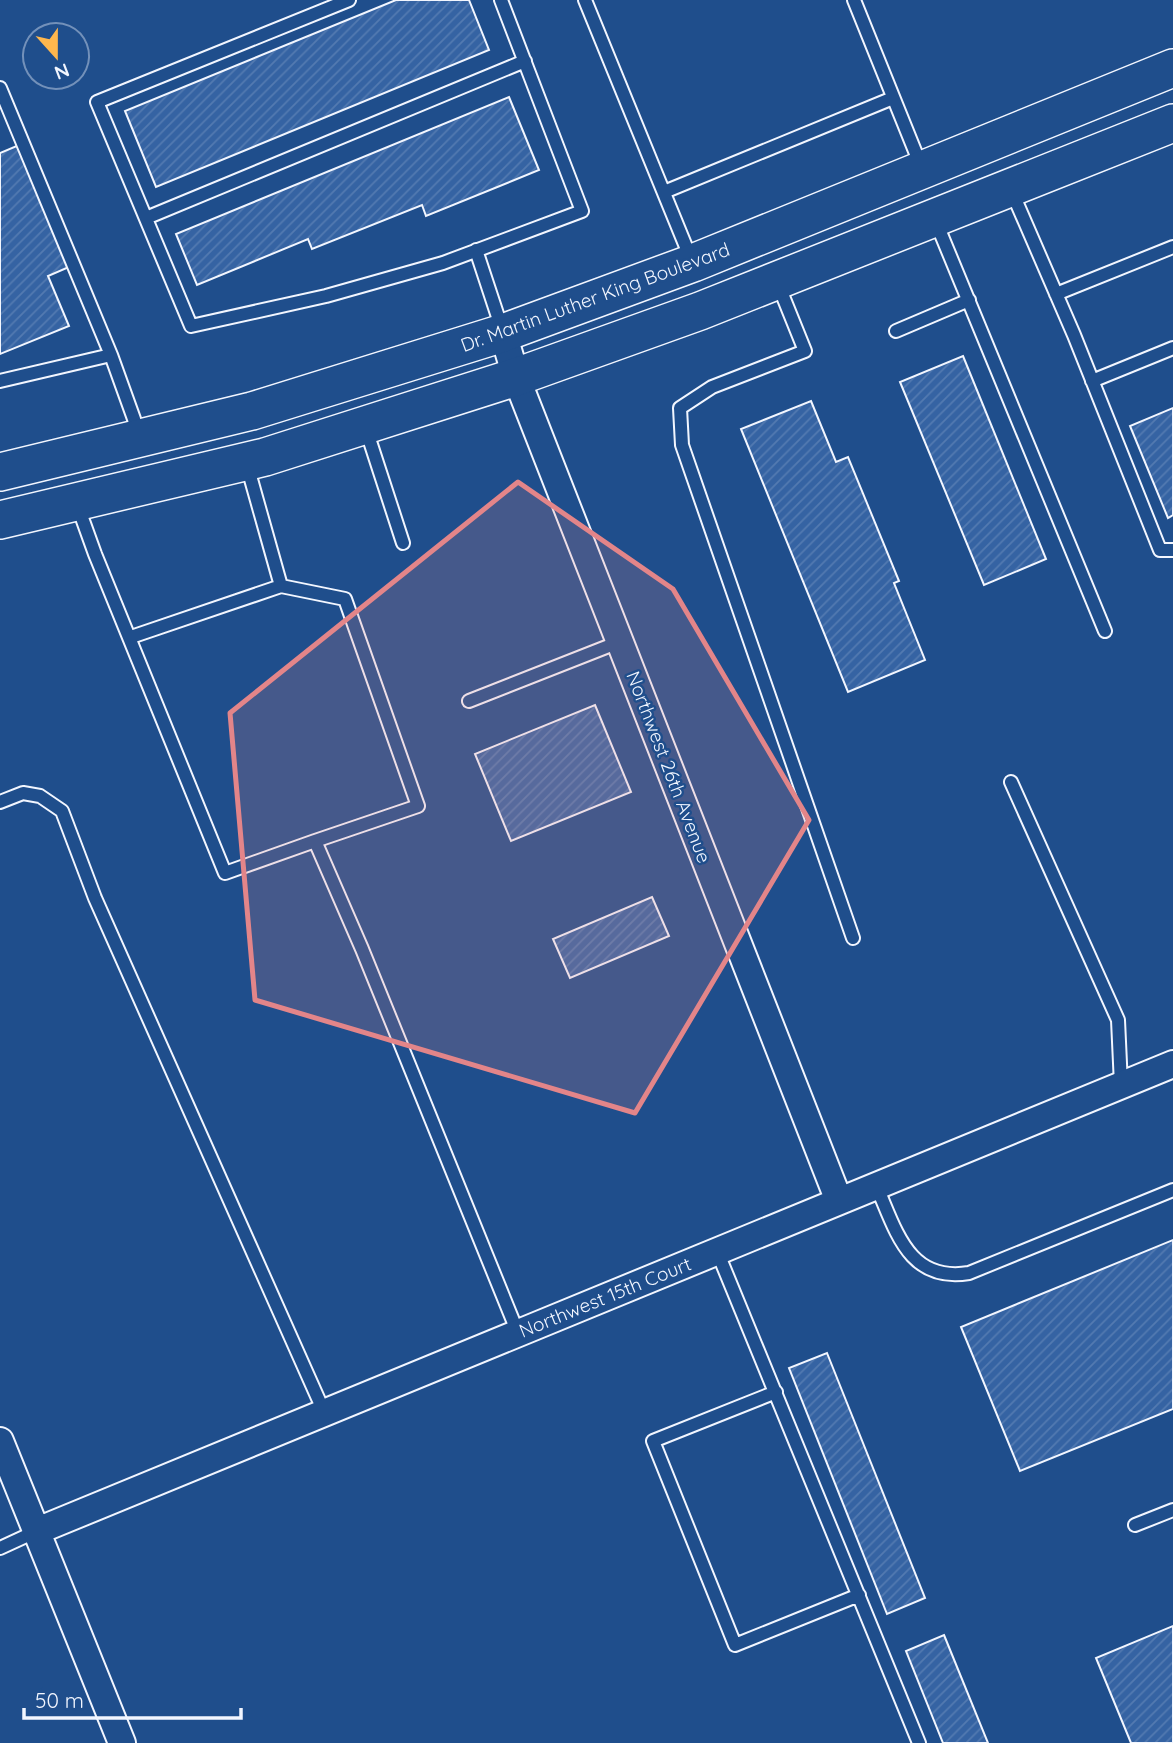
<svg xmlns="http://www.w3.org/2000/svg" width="1173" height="1743" font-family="Quicksand,sans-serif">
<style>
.building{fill:url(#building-hatch);stroke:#f2f6ff;stroke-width:2}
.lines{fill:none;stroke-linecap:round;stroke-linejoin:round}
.service-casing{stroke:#f2f6ff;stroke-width:16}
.minor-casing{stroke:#f2f6ff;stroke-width:30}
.secondary-casing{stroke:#f2f6ff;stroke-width:40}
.service{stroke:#1f4e8c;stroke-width:12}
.minor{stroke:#1f4e8c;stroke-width:26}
.secondary{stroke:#1f4e8c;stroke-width:37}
.marked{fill:#e38589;fill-opacity:0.2;stroke:#e38589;stroke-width:5;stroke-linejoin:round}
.labels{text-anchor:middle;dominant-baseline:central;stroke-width:5;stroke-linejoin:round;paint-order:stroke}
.street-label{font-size:19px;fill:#f2f6ff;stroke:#1f4e8c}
</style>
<defs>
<pattern id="building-hatch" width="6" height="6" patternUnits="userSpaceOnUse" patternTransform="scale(1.75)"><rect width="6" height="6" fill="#3563a3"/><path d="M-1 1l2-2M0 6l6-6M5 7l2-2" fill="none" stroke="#537ab1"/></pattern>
</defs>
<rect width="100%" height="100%" fill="#1f4e8c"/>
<path class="building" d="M396 0H469L489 50 156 187 125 111Z
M509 97 539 170 426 216 422 205 312 249 308 239 197 285 176 234Z
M19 145 69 267 48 276 69 326 0 354V153Z
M963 356 1046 559 984 585 900 382Z
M811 401 836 462 848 457 899 581 894 583 925 660 848 692 741 429Z
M1173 408V515L1168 518 1130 426Z
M595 705 631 792 511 841 475 754Z
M652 897 669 936 570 978 553 939Z
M1173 1240V1409L1020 1471 961 1327Z
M827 1353 925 1598 887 1614 789 1368Z
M1173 1626V1743H1131L1096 1658Z
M944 1635 988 1743H943L906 1651Z"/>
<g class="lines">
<defs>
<path id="service" d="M349 0 97 102 191 326 326 296 443 263 582 211 501 0
M585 0 691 259
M854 0 921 166
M0 88 111 355
M664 192 893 98
M1012 192 1074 335 1160 550H1173
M146 218 525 61
M936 222 1105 631
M476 250 502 329
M778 284 805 351 712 387 680 408 682 445 853 938
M1056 294 1173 247
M896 331 969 300
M0 381 111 355 134 419 138 435
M1092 381 1173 348
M366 429 403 543
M77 504 95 554 225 873 315 841 362 949 518 1333
M281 586 345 599 418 806 315 841
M131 637 281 586 247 465
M469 701 619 642
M1011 782 1118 1020 1121 1085
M0 802 23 793 40 796 62 811 95 898 325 1414
M876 1185C896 1230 908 1283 969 1273L1173 1190
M717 1251 919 1743
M776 1392 653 1441 735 1645 859 1595
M1135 1525 1173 1510
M0 1548 37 1531"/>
<path id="minor" d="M503 333 516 377 839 1201
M0 1441 122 1743
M37 1531 1173 1064"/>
<path id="secondary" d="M0 472 252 411 503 333 693 263 1173 68
M0 520 265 457 516 377 700 311 1173 123"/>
</defs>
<use href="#service" class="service-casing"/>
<use href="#minor" class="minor-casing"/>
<use href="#secondary" class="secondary-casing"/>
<use href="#service" class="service"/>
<use href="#minor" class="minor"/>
<use href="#secondary" class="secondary"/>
</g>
<path class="marked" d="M518 482 673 589 809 820 635 1113 255 1000 230 713Z"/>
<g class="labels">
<g class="street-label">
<text transform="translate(595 297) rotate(-20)">Dr. Martin Luther King Boulevard</text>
<text transform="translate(669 767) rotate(69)">Northwest 26th Avenue</text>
<text transform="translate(605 1297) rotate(-22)">Northwest 15th Court</text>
</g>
</g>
<g transform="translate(56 56) rotate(159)"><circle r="33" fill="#1f4e8c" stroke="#7391ba" stroke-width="2"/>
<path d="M0-5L12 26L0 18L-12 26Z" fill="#ffb74d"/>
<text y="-10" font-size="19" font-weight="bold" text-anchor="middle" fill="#f2f6ff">N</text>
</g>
<path d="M24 1708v10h217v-10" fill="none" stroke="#f2f6ff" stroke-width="3.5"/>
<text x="35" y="1708" font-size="21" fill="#f2f6ff" stroke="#1f4e8c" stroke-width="5" paint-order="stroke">50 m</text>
</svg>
